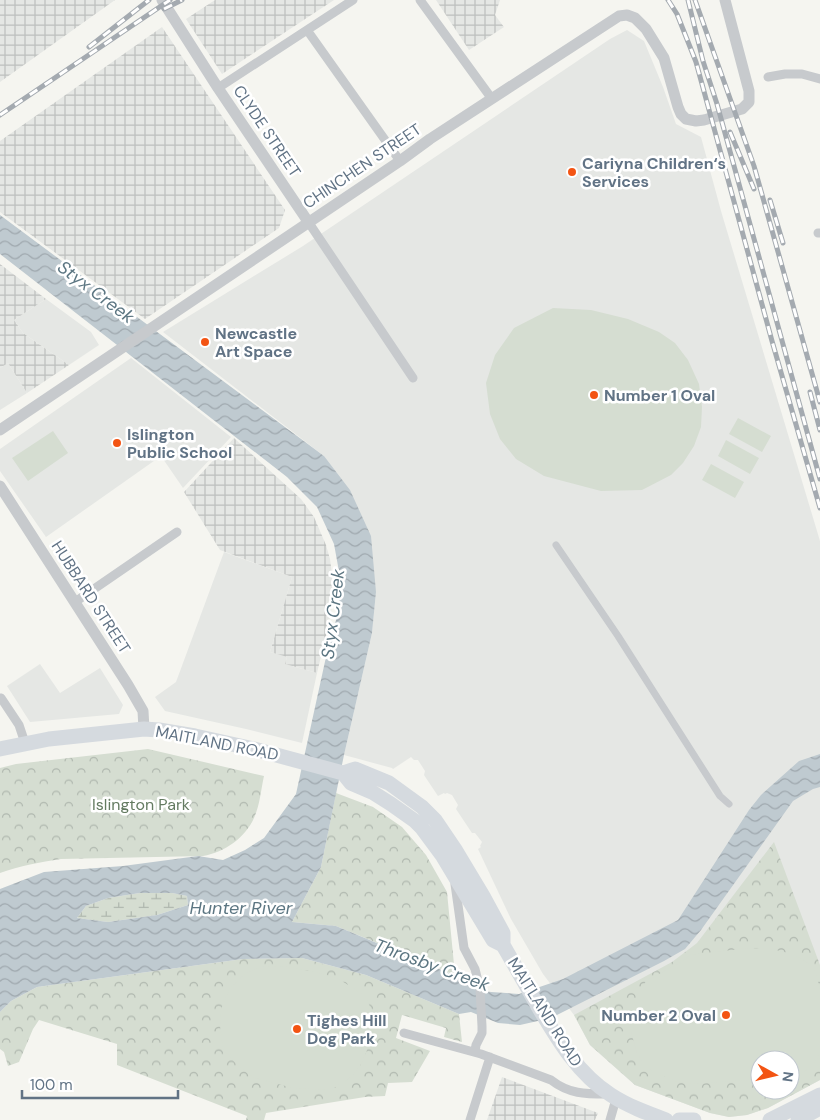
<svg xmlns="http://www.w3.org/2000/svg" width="820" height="1120" font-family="'DM Sans',sans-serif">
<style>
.built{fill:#e5e7e4;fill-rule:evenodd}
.industrial{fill:url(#industrial-grid)}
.wetland{fill:url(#wetland-marsh)}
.park{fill:url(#park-crowns);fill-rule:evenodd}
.pitch{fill:#d5ddd1}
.water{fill:url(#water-waves);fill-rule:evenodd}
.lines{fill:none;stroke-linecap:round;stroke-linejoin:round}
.pedestrian{stroke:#c7cacd;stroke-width:7}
.minor{stroke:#c7cacd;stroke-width:9}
.tertiary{stroke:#c7cacd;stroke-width:11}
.primary{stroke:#d5dadf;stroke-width:15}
.rail-casing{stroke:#a4aab0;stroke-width:5}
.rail{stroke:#fff;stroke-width:3;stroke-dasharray:9;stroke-linecap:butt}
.poi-dot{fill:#f35413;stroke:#fff;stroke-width:2}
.labels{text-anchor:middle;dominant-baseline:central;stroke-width:5;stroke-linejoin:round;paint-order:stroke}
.street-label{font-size:16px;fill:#617385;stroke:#fff}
.poi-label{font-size:16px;font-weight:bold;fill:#617385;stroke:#fff;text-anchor:start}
.park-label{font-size:16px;fill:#647b61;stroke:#fff}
.water-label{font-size:18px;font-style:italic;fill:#5c7682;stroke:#fff}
</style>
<defs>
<pattern id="industrial-grid" width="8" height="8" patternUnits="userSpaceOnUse" patternTransform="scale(1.25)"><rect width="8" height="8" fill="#e5e7e4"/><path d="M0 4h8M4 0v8" fill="none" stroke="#bdc0be"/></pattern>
<pattern id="wetland-marsh" width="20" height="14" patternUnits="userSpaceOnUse" patternTransform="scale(1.25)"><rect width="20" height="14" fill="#d5ddd1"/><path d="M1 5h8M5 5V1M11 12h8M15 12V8" fill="none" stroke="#b0b8af"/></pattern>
<pattern id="park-crowns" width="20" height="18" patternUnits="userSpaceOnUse" patternTransform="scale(1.25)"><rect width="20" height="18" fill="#d5ddd1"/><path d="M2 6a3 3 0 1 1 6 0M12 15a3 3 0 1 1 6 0" fill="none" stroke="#b0b8af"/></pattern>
<pattern id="water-waves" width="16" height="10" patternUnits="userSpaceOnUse" patternTransform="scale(1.25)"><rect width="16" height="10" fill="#bfcad0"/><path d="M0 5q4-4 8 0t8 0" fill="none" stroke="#9fa8ae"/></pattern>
</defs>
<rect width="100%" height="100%" fill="#f5f5f0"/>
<path class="built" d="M627 30 644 41 663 87 676 124 701 137 721 211 820 541V1080L768 1108 747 1115 729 1117 710 1113 635 1085 590 1045 574 1015 543 974 511 919 478 849 481 847 480 846 482 842 475 833H472L456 809 458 805 452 795 447 793 445 794 444 793 438 796 424 775 425 771 418 760H414L411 757 393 769 392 768 344 755 372 633 376 592 324 456 163 332 303 246 610 39ZM760 1060H790V1090H760Z
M46 299 91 332 99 345 69 365 23 333 14 320Z
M131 358 231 437 183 488 161 456 46 537 0 471V449Z
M8 363 27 393 0 410V368Z
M224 552 292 577 270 652 287 657 285 664 317 673 302 743 246 729 165 711 155 697 176 682Z
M40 664 60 693 100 668 123 705 119 714 30 722 7 686Z"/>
<path class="industrial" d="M0 0H115L0 82Z
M215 0H334L222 74 186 19Z
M436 0H500L495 15 504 27 469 50Z
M162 27 285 210 279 228 145 319 0 212V141Z
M0 264 46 299 14 320 23 333 69 365 27 393 8 363 0 368Z
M234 438 301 499 314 517 326 545 330 559 334 589 330 619 317 673 285 664 287 657 270 652 292 577 220 550 184 492Z
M502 1077 598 1113 595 1120H487Z"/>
<path class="wetland" d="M140 893H172L187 896 188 905 157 915 108 922 77 918 86 906 108 898Z"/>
<path class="park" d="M148 749 264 776C261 789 260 805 254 818 245 838 225 852 203 856L61 859C40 862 20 866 0 873V768L16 764Z
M336 793 373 807 402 827 426 855 447 892 455 975 336 926 292 922 321 867Z
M774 842 820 965V1080L768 1108 747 1115 729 1117 710 1113 635 1085 590 1045 574 1015 672 962 697 943ZM760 1060H790V1090H760Z
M302 958 366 975 459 1014 462 1042 444 1037 446 1028 402 1015 396 1038 430 1051 412 1082 388 1083 385 1096 365 1097 266 1113 264 1120H246L247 1116 117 1065V1044L39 1020 33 1029 19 1062 8 1066 4 1052 0 1049V1012L11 1001 37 987 243 959Z"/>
<path class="pitch" d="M553 308 591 310 628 319 659 332 675 343 688 360 699 384 702 407 701 427 694 446 683 463 671 475 642 490 601 491 544 476 516 459 500 439 490 414 486 383 495 355 514 328Z
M738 418 771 436 762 452 729 434Z
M53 431 68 453 28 481 12 458Z
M726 440 759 458 750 474 718 456Z
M711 464 744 482 735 498 702 480Z
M765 948C779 950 802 955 812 967 817 973 818 982 820 989V1053C815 1065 804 1075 790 1077V1060H760V1079L696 1084 675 1081 658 1074 650 1069 642 1061 637 1053 631 1032V1021L633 1009 635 999 646 981 683 961 690 955 740 949Z
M283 966 315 972 337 978 364 995 373 1012V1031L366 1053 360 1066 351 1077 331 1090 293 1088 255 1078 239 1067 223 1049 220 1026 221 1009 230 988 246 973 261 967Z"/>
<path class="water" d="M0 215 324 456 350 490 371 536 376 592 372 633 344 755 321 867 292 922 336 926 468 981 470 988 491 992 519 994 563 979 678 920 749 810 761 795 799 761 820 754V787L813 789 793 801 701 930 685 949 664 961 551 1018 520 1025 498 1023 471 1012 459 1014 366 975 302 958 243 959 37 987 11 1001 0 1012V889L44 872 123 866 198 856 223 860 245 850 264 838 296 794 326 657 339 609 340 577 334 544 317 507 287 477 0 254ZM140 893H172L187 896 188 905 157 915 108 922 77 918 86 906 108 898Z"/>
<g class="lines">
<path class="pedestrian" d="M556 545 618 636 720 796 729 804"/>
<path class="minor" d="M420 0 492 99
M307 30 400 161
M768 77 785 74H802L820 79
M218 88 353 0
M309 223 413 378
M818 233H820
M75 602 177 532
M1 698 19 725 25 743
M455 884 464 948 475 969 480 989 482 1026V1033L476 1045 475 1052
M404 1033 481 1054 551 1080C569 1094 585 1094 607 1094
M470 1120 490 1057
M610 1120 616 1099"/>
<path class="tertiary" d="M162 0 218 88 309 223
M0 430 400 161 430 139 619 16 627 15 635 18 646 29 664 58 678 107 681 114 686 119 696 121 704 120 742 109 749 102V91L725 0
M0 486 128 685 143 711 144 729"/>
<path class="primary" d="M0 749 49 739 144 729 159 730 195 736 254 749 343 773 355 769 389 783 422 807 435 820 456 851 483 896 503 933V945C515 966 527 987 539 1008 558 1040 578 1074 611 1095 628 1106 647 1113 666 1120
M343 773 351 783 372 792 391 804 415 821 422 828 442 855 493 940 503 945
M679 1120H694
M770 1120 820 1095
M798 1120 820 1108"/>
<defs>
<path id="rail" d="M668 0 677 14 696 62 772 341 820 508
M688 0 703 61 717 104 820 479
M695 0 754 166 820 402
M164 9 182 0
M89 47 149 0
M0 115 170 0
M730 132 754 189
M770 200 783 243
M810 392 820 430"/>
</defs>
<use href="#rail" class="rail-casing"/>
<use href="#rail" class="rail"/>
</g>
<g class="poi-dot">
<circle cx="572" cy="172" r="5"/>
<circle cx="205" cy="342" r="5"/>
<circle cx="594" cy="395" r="5"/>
<circle cx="117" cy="443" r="5"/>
<circle cx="726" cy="1015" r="5"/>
<circle cx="297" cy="1029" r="5"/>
</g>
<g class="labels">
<g class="street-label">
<text transform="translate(267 131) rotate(56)">CLYDE STREET</text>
<text transform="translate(362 166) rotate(-34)">CHINCHEN STREET</text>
<text transform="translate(91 597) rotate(57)">HUBBARD STREET</text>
<text transform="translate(217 743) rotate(11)">MAITLAND ROAD</text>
<text transform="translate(545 1012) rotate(58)">MAITLAND ROAD</text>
</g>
<g class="poi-label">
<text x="582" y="163">Cariyna Children‘s<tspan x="582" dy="18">Services</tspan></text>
<text x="215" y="333">Newcastle<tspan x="215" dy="18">Art Space</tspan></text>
<text x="604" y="395">Number 1 Oval</text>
<text x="127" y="434">Islington<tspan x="127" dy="18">Public School</tspan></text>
<text x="716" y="1015" text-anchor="end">Number 2 Oval</text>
<text x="307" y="1020">Tighes Hill<tspan x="307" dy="18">Dog Park</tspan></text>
</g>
<g class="park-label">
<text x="141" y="804">Islington Park</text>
</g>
<g class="water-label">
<text transform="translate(96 292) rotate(37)">Styx Creek</text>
<text transform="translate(333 614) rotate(-83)">Styx Creek</text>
<text x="241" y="908">Hunter River</text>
<text transform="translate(432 965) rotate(20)">Throsby Creek</text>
</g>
</g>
<g transform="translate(775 1075) rotate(98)"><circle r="24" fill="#ffffff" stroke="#c0c7ce"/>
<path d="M0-4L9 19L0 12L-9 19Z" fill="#f35413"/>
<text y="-8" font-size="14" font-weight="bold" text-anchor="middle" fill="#617385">N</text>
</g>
<path d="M22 1090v8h156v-8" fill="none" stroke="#617385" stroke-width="2.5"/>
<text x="30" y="1090" font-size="15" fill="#617385" stroke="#ffffff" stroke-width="4" paint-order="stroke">100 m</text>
</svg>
